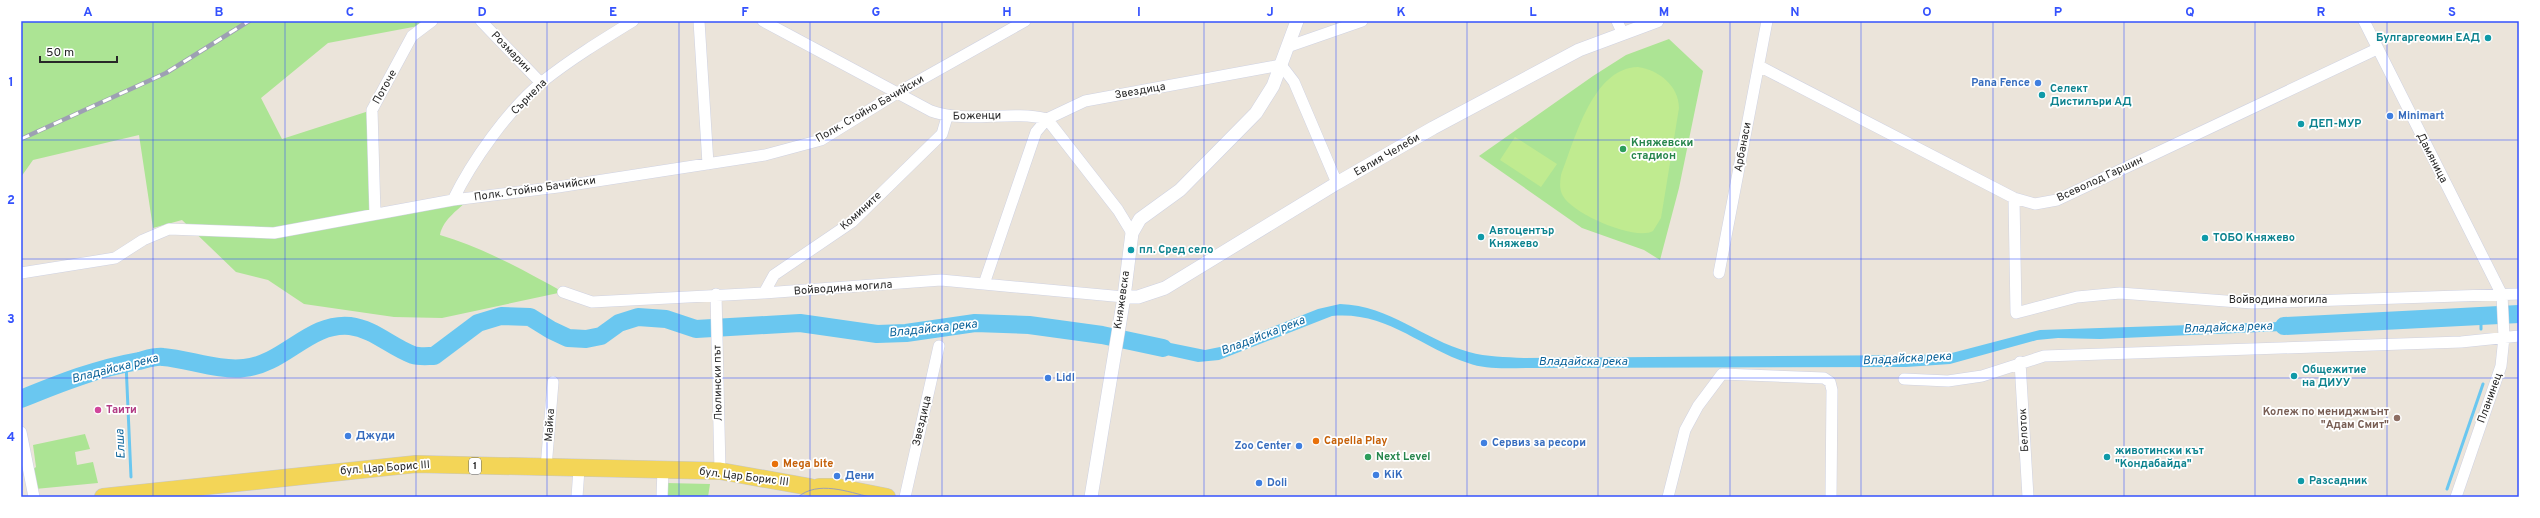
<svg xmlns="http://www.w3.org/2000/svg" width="2540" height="518" font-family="Overpass,sans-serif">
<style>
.green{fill:#ace494}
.pitch{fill:#c0eb90}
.water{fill:#6ac7f0}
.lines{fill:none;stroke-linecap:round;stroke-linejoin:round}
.stream{stroke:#6ac7f0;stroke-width:3}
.river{stroke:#6ac7f0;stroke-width:18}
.minor-casing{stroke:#cfd2e2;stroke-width:12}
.tertiary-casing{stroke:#cfd2e2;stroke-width:14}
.primary-casing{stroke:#c7c7c7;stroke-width:18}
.minor{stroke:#fff;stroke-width:11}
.tertiary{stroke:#fff;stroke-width:13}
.primary{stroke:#f3d557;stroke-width:17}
.tram{stroke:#9d9fb3;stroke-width:1}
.rail-casing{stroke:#9d9fb3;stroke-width:4.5}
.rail{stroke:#fff;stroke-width:3;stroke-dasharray:9;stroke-linecap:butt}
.grid{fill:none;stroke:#3552fd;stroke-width:1;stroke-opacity:0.55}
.culture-dot{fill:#0f9aa8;stroke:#fff;stroke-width:1.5}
.shop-dot{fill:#3f7fe0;stroke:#fff;stroke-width:1.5}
.leisure-dot{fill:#2e9e5b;stroke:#fff;stroke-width:1.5}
.hotel-dot{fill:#d1479c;stroke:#fff;stroke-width:1.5}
.education-dot{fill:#8d6e63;stroke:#fff;stroke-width:1.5}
.food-dot{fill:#e8710a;stroke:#fff;stroke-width:1.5}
.labels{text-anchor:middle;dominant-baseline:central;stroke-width:3.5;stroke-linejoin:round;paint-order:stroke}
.shield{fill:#fff;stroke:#686868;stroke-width:1}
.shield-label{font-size:10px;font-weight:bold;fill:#282828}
.culture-label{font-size:11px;font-weight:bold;fill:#0d838f;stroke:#fff;text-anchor:start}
.street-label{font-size:11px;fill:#282828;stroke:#fff}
.shop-label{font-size:11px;font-weight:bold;fill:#366cbe;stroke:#fff;text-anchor:start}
.leisure-label{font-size:11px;font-weight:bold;fill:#27864d;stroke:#fff;text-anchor:start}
.hotel-label{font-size:11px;font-weight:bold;fill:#b23c85;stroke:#fff;text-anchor:start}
.education-label{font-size:11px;font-weight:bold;fill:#785e54;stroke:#fff;text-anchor:end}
.food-label{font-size:11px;font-weight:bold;fill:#c56008;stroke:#fff;text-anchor:start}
.water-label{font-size:12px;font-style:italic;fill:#0b639a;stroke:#fff}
.neatline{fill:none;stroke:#3552fd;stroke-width:1.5}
.grid-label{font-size:13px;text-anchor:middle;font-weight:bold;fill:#3552fd}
</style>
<rect width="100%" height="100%" fill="#ebe4da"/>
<path class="green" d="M21 21H432L429 24 328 43 261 98 282 139 372 110 375 214 472 197C460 208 443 219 440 235 484 248 523 270 563 292L442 318 394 317 304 304 268 280 236 272 182 220 153 228 139 135 33 160 21 177Z
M1669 39 1703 71 1679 188 1660 260 1644 250 1582 228 1479 156 1593 76 1626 55Z
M85 434 90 449 75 452 77 465 93 462 98 483 35 489 32 470 36 467 33 445Z
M666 483 710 484 708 497H666Z"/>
<path class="pitch" d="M1638 67C1659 70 1679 86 1679 108L1661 218 1653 231C1635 241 1573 214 1563 196 1559 189 1560 182 1561 175 1575 140 1592 68 1638 67Z
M1515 137 1557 164 1541 187 1500 160Z"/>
<path class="water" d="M1340 304C1392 306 1422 339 1469 352 1487 357 1505 357 1524 358L1916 355 1948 354 2040 330 2307 321V330L2100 339 2058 338 2037 340 1950 364 1906 367 1528 368C1509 368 1486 370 1468 363 1419 347 1387 311 1332 316L1219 360 1198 362 1139 349 1141 337 1205 350 1225 346 1318 309Z"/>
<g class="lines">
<path class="stream" d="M2481 317V329
M126 363 131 477
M2447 489 2483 384"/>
<path class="river" d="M2284 326 2519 314
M21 399C60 383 98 368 139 361 147 359 156 356 163 357 188 359 219 371 244 368 285 364 309 322 350 326 374 329 391 347 413 355 419 357 428 356 434 356L478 323 501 316 530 317 551 330 568 338 586 339 601 336 619 323 638 317 666 319 696 329 800 323 877 334 906 333 975 323 1029 325 1102 335 1163 348"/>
<defs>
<path id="minor" d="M481 21 541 83
M699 21 708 164
M763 21 931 111C967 124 1009 110 1047 119L1118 210 1132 233
M1617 21 1622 32
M2364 21 2502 295 2504 337 2501 366 2456 497
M1287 47 1362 21
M1759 66 2014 198 2035 204 2057 200 2377 49
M2014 198 2016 313 2077 297 2120 293 2252 303 2519 294
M453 200C472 161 508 110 542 82 571 59 602 40 633 21
M375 214 372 110 412 36 432 21
M21 273 115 258 143 240 169 229 274 233 453 200 558 187 765 155 821 140 897 93 1025 21
M1719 273 1767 21
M984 284 1036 132 1047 119 1085 101 1281 65 1294 82 1337 183
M563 292 592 302 764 293 941 280 1124 297
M764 293 774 275 852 222 942 134 947 117
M716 294 720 471
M2020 362 2028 497
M1904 379 1948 381 1982 376 2044 356 2461 342 2519 336
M21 432 34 497
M546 468 553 382
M577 497 579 469
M662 497 663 469
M905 497 939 346
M1668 497 1685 430 1698 406 1722 374 1824 378 1830 382 1832 390 1831 497"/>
<path id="tertiary" d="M1124 297H1138L1165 288 1337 183 1433 128 1579 50 1657 21
M1091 497 1124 297 1132 233 1140 219 1180 190 1256 113 1273 86 1297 21"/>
<path id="primary" d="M819 487H837L887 497
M103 497 416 464 720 471 810 487 834 497"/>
</defs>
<use href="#minor" class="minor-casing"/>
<use href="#tertiary" class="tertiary-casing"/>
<use href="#primary" class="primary-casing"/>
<use href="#minor" class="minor"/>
<use href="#tertiary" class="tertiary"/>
<use href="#primary" class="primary"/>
<path class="tram" d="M798 497C818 480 848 492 870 497"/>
<defs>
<path id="rail" d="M21 139 166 73 249 21"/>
</defs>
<use href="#rail" class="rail-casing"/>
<use href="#rail" class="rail"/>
</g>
<path class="grid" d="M153 21V497M285 21V497M416 21V497M547 21V497M679 21V497M810 21V497M942 21V497M1073 21V497M1204 21V497M1336 21V497M1467 21V497M1598 21V497M1730 21V497M1861 21V497M1993 21V497M2124 21V497M2255 21V497M2387 21V497M21 140H2519M21 259H2519M21 378H2519"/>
<g class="culture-dot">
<circle cx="2488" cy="38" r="4"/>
<circle cx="2042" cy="95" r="4"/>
<circle cx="2301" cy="124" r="4"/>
<circle cx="1481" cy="237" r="4"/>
<circle cx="2205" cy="238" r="4"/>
<circle cx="1131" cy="250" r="4"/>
<circle cx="2294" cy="376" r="4"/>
<circle cx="2107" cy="457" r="4"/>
<circle cx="2301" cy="481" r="4"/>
</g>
<g class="shop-dot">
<circle cx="2038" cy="83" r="4"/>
<circle cx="2390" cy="116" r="4"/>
<circle cx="1048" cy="378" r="4"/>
<circle cx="348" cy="436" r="4"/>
<circle cx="1484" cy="443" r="4"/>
<circle cx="1299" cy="446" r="4"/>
<circle cx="1376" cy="475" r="4"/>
<circle cx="837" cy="476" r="4"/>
<circle cx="1259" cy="483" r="4"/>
</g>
<g class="leisure-dot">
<circle cx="1623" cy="149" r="4"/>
<circle cx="1368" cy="457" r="4"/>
</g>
<circle class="hotel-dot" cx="98" cy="410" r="4"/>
<circle class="education-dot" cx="2397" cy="418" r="4"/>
<g class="food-dot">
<circle cx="1316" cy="441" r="4"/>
<circle cx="775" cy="464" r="4"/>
</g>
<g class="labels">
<rect class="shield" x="469" y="458" width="12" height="16" rx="3"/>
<g class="shield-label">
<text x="475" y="466">1</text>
</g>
<g class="culture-label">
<text x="2480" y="38" text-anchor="end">Булгаргеомин ЕАД</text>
<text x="2050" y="89">Селект<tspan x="2050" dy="13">Дистилъри АД</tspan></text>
<text x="2309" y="124">ДЕП-МУР</text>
<text x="1489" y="231">Автоцентър<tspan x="1489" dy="13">Княжево</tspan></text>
<text x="2213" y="238">ТОБО Княжево</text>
<text x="1139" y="250">пл. Сред село</text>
<text x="2302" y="370">Общежитие<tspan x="2302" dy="13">на ДИУУ</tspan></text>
<text x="2115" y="451">животински кът<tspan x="2115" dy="13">"Кондабайда"</tspan></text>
<text x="2309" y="481">Разсадник</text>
</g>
<g class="street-label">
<text transform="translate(511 52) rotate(46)">Розмарин</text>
<text transform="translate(385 87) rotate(-61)">Поточе</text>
<text transform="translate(1140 91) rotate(-10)">Звездица</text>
<text transform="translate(529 97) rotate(-45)">Сърнела</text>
<text transform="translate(870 109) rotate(-30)">Полк. Стойно Бачийски</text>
<text transform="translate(977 116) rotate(-1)">Боженци</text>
<text transform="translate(1743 147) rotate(-79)">Арбанаси</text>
<text transform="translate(1387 155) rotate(-30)">Евлия Челеби</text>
<text transform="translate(2432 158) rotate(63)">Дамяница</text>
<text transform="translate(2100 179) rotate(-25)">Всеволод Гаршин</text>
<text transform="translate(535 189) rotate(-8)">Полк. Стойно Бачийски</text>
<text transform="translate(861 211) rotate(-42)">Комините</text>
<text transform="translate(843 288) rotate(-4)">Войводина могила</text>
<text transform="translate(1122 300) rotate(-82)">Княжевска</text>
<text x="2278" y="300">Войводина могила</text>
<text transform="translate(718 383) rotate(-91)">Люлински път</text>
<text transform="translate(2490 398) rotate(-70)">Планинец</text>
<text transform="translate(922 421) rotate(-77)">Звездица</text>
<text transform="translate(550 425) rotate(-86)">Майка</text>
<text transform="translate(2024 430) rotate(-93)">Белоток</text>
<text transform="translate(385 468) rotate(-4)">бул. Цар Борис III</text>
<text transform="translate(744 477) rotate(7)">бул. Цар Борис III</text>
</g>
<g class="shop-label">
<text x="2030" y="83" text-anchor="end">Pana Fence</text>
<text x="2398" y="116">Minimart</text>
<text x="1056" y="378">Lidl</text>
<text x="356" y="436">Джуди</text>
<text x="1492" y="443">Сервиз за ресори</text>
<text x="1291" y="446" text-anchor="end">Zoo Center</text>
<text x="1384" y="475">KiK</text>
<text x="845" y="476">Дени</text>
<text x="1267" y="483">Doli</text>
</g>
<g class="leisure-label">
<text x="1631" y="143">Княжевски<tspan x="1631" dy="13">стадион</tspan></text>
<text x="1376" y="457">Next Level</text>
</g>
<g class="hotel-label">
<text x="106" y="410">Таити</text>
</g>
<g class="education-label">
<text x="2389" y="412">Колеж по мениджмънт<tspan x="2389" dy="13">"Адам Смит"</tspan></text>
</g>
<g class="food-label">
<text x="1324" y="441">Capella Play</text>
<text x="783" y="464">Mega bite</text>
</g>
<g class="water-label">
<text transform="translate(2228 328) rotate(-2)">Владайска река</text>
<text transform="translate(933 329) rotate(-6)">Владайска река</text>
<text transform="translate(1263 336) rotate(-21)">Владайска река</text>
<text transform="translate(1907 359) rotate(-3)">Владайска река</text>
<text x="1583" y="362">Владайска река</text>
<text transform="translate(115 369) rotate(-14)">Владайска река</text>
<text transform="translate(121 444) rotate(-93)">Елша</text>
</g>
</g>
<rect width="2540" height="518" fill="none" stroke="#ffffff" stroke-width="44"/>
<path d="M40 56v6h77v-6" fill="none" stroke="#282828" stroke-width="2"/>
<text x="46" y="56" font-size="12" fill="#282828" stroke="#ffffff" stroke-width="3" paint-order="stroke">50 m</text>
<rect x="22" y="22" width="2496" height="474" class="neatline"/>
<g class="grid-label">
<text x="88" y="16">A</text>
<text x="219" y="16">B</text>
<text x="350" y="16">C</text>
<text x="482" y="16">D</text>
<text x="613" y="16">E</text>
<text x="745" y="16">F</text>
<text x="876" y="16">G</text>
<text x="1007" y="16">H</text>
<text x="1139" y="16">I</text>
<text x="1270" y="16">J</text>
<text x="1401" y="16">K</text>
<text x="1533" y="16">L</text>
<text x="1664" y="16">M</text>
<text x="1795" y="16">N</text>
<text x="1927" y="16">O</text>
<text x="2058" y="16">P</text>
<text x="2190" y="16">Q</text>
<text x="2321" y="16">R</text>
<text x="2452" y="16">S</text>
<text x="11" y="86">1</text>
<text x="11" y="204">2</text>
<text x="11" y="323">3</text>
<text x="11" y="441">4</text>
</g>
</svg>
